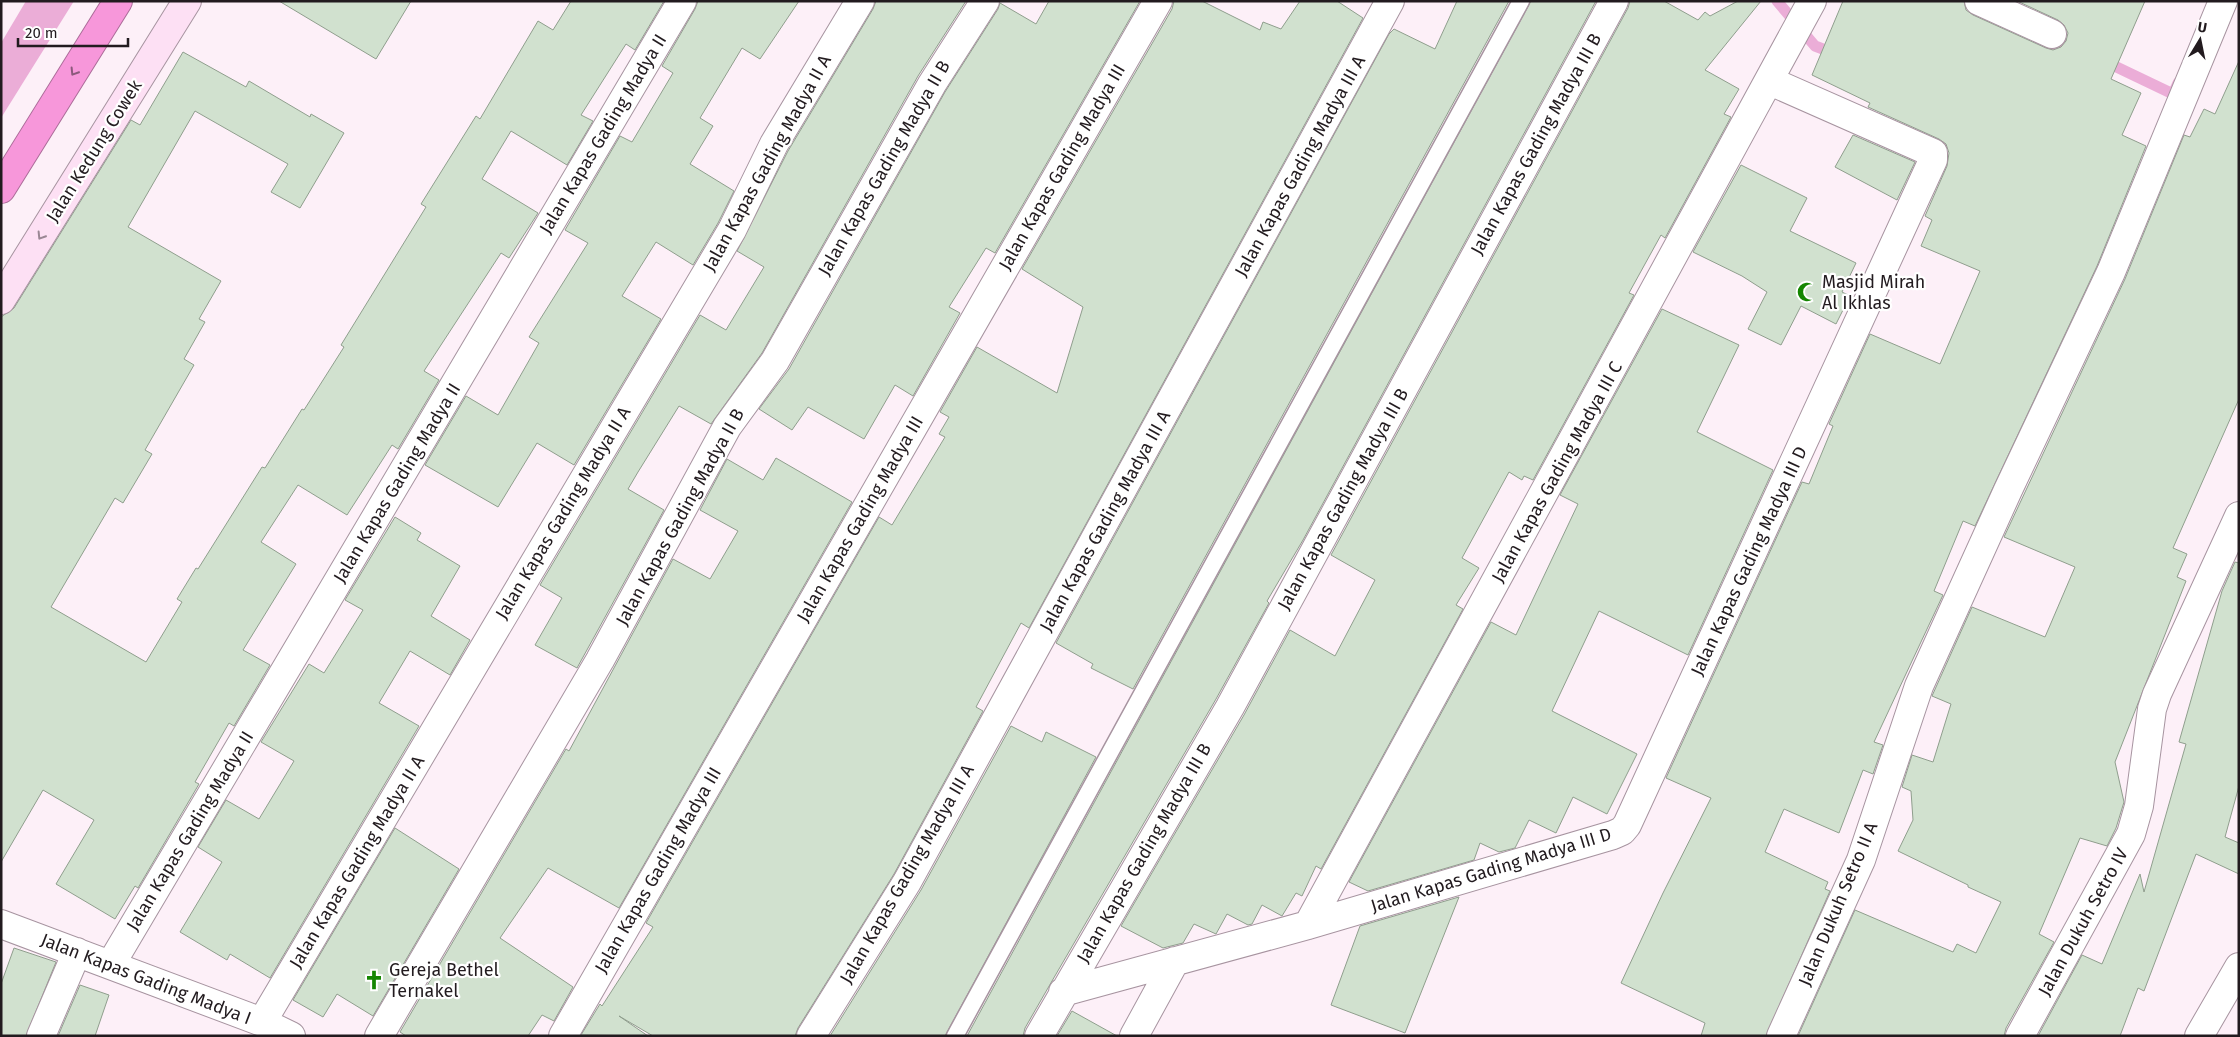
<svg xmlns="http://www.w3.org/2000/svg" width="2240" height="1037" font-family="'Fira Sans',sans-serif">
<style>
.water{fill:#ebadd7}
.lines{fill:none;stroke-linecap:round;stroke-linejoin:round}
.stream{stroke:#ebadd7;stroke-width:11}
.building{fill:#d1e1cf;stroke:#8f9e8d}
.lane-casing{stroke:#a794a0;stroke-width:19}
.street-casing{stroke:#a794a0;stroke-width:30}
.secondary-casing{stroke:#a794a0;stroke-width:30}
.highway-casing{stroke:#ac6c99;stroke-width:30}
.lane{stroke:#fff;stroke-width:16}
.street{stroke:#fff;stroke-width:28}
.secondary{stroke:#fde0f4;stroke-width:28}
.highway{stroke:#f797da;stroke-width:28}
.oneway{stroke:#8c597c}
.oneway2{stroke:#9a8794}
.labels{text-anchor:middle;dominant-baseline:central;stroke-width:4.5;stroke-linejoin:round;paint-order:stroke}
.street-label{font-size:18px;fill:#221b1f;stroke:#fff}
.poi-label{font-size:18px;fill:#221b1f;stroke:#fff;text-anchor:start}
</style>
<rect width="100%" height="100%" fill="#fdf0f8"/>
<path class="water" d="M26 1H74L1 118V43Z"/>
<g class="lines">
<path class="stream" d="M1777 1 1815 46 1836 54
M2039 54 2066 45 2075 49
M2104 61 2173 94 2178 83"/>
</g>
<path class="building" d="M279 1H411L376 59Z
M571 1H664L635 50 626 44 581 115 593 121 567 165 511 131 482 179 538 213 509 258 501 253 424 371 439 380 398 449 392 445 347 515 298 485 261 542 296 564 243 650 270 665 234 726 229 723 195 782 199 784 138 888 135 886 115 919 56 884 94 820 43 790 1 862V317L14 308 131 120 140 125 183 52 246 87 249 81 310 117 311 114 344 133 300 208 271 192 288 164 195 111 128 227 221 281 199 319 205 322 184 359 194 365 145 450 152 454 123 503 115 498 51 607 146 662 182 602 177 599 196 568 198 569 262 467 265 468 302 409 304 410 344 347 341 345 426 207 421 204 476 116 480 119 538 21 553 30Z
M698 1H799L760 59 742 48 700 118 713 126 690 164 734 191 718 223 693 265 656 242 622 296 661 319 574 465 537 443 498 507 425 465 466 396 498 415 539 343 529 337 588 243 565 230 620 136 632 142 673 73 662 66 695 9Z
M876 1H966L918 76 762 353 711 424 679 406 638 472 628 489 664 510 577 668 535 645 562 598 540 585 700 315 726 330 764 267 737 251 788 151 873 9Z
M1049 1H1140L995 253 986 248 949 307 960 313 913 396 895 385 864 439 808 407 792 430 759 409 789 369 945 92 998 9 1000 3 1036 24Z
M1174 1H1202L1260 30 1263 22 1281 29 1300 1H1337L1363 18 1029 628 1021 623 976 707 983 711 894 874 798 1028 795 1036H653L619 1016 648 1036 581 1035 600 1004 602 1006 653 927 646 923 879 517 892 525 945 437 939 434 949 417 940 412 977 347 1057 393 1083 307 1022 269 1172 9Z
M1457 1H1509L1133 689 1091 668 1093 664 1056 643 1389 34 1394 29 1435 49Z
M1531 1H1596L1303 540 1267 601 1269 603 1216 699 1052 981 1025 1028 1023 1036H967Z
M1630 1H1664L1698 20 1705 12 1710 16 1738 1H1761L1705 70 1739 89 1724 114 1731 117 1665 238 1661 235 1629 293 1634 295 1533 480 1524 476 1522 480 1509 472 1462 558 1479 568 1456 605 1463 609 1321 869 1316 866 1302 896 1296 893 1282 916 1262 905 1252 924 1248 925 1227 914 1216 934 1194 924 1183 943 1163 948 1121 926 1244 715 1290 630 1335 656 1375 580 1331 555 1628 8Z
M1843 1H1964L1966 10 1973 15 2046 48 2053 50 2061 47 2066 41 2068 33 2064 25 2058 20 2017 1H2145L2111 79 2141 93 2122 135 2146 146 2097 266 1975 526 1963 521 1934 591 1943 595 1874 742 1883 745 1873 774 1863 770 1839 833 1784 809 1765 852 1828 882 1825 889 1830 891 1766 1036H1701L1705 1023 1621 983 1663 893 1711 798 1666 778 1802 482 1809 484 1833 426 1829 424 1870 334 1940 364 1980 271 1921 246 1932 220 1925 216 1947 166 1949 153 1946 144 1939 139 1868 107 1870 103 1812 75Z
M2239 61V399L2173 548 2187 554 2177 577 2186 581 2115 762 2124 802 2116 828 2107 846 2080 838 2039 934 2054 942 2006 1028 2004 1036H1798L1855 910 1953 952 1957 944 1976 953 2001 902 1968 887V885L1898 851 1913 820 1911 791 1902 787 1912 755 1933 762 1951 704 1932 696 1972 607 2045 637 2075 567 2004 537 2125 279 2184 135 2190 137 2204 109 2215 114Z
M1853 135 1915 162 1897 200 1835 167Z
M1741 165 1807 198 1790 231 1856 263 1842 292 1850 296 1836 324 1801 306 1781 345 1748 329 1767 292 1742 276 1693 252Z
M1662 309 1739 345 1697 432 1773 470 1688 655 1599 611 1552 711 1637 754 1607 814 1573 797 1556 833 1529 820 1515 848 1499 852 1480 843 1474 860 1368 891 1349 882 1491 622 1516 635 1578 504 1560 495Z
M776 458 852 502 619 908 548 868 500 938 573 987 554 1021 542 1015 528 1036H406L400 1032 566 749 569 751 673 559 710 579 738 531 700 510 727 459 763 480Z
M395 517 421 533 417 540 460 566 431 616 470 640 450 675 410 651 379 703 419 726 270 978 230 954 227 960 180 932 222 862 198 847 226 800 259 819 294 761 261 742 309 664 324 673 363 610 345 600Z
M2235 562 2239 563V786L2225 837 2239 843V874L2196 854 2144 991 2138 988 2120 1036H2038L2082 955 2102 964 2140 874 2144 892 2186 744 2179 742 2222 591Z
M1011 726 1042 742 1046 732 1096 757 945 1036H830L921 890Z
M395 828 459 869 373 1016 337 994 323 1017 293 1000Z
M1459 897 1405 1033 1331 1005 1360 926Z
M14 948 56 962 26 1036H1V984Z
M80 985 109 995 95 1036H58Z
M1072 1011 1117 1036H1057Z"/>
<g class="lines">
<defs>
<path id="lane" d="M955 1036 1521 1"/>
<path id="street" d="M1979 1 2052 34
M1 924 262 1022 291 1036
M1308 925 1812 1
M111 964 682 1
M1063 992 1308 925 1613 835 1622 831 1627 825 1933 160V153L1770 81
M262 1022 732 230 774 144 860 1
M41 1036 77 952
M379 1036 600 660 727 427 775 361 932 84 985 1
M563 1036 1158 1
M811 1036 907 882 1390 1
M1039 1036 1230 707 1614 1
M1134 1036 1175 961
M1781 1036 1861 860 1919 686 2008 490 2111 272 2223 1
M2020 1036 2131 834 2139 806 2152 709 2157 694 2239 516
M2199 1036 2239 967"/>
<path id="secondary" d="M1 300 187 1"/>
<path id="highway" d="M1 189 118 1"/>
</defs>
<use href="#lane" class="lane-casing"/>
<use href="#street" class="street-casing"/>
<use href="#secondary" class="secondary-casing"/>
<use href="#highway" class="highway-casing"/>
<use href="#lane" class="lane"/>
<use href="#street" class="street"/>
<use href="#secondary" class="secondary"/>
<use href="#highway" class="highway"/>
</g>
<defs><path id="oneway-chevron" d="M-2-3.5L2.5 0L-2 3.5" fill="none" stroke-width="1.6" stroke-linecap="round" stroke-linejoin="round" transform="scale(1.25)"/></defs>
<use class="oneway" href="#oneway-chevron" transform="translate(74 72) rotate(122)"/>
<use class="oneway2" href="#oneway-chevron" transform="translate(41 236) rotate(122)"/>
<defs>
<symbol id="mosque-bare" viewBox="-9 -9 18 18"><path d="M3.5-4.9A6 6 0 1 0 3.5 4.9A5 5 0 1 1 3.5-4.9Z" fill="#148601" stroke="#fff" stroke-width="2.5" paint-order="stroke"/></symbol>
<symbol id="church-bare" viewBox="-9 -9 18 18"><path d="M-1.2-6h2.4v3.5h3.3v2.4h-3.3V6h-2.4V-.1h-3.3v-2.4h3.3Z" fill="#148601" stroke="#fff" stroke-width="2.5" paint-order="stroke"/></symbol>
</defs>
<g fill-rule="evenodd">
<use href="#mosque-bare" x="1793" y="278" width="28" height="28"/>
<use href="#church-bare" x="360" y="966" width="28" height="28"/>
</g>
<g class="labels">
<g class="street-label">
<text transform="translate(603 134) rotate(-59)">Jalan Kapas Gading Madya II</text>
<text transform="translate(1536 144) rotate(-61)">Jalan Kapas Gading Madya III B</text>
<text transform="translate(94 151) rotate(-58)">Jalan Kedung Cowek</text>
<text transform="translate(767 163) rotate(-61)">Jalan Kapas Gading Madya II A</text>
<text transform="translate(1300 166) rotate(-61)">Jalan Kapas Gading Madya III A</text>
<text transform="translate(1062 167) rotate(-60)">Jalan Kapas Gading Madya III</text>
<text transform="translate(884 168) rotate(-60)">Jalan Kapas Gading Madya II B</text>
<text transform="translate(1557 472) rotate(-61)">Jalan Kapas Gading Madya III C</text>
<text transform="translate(397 483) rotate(-59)">Jalan Kapas Gading Madya II</text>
<text transform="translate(1343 499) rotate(-61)">Jalan Kapas Gading Madya III B</text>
<text transform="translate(563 513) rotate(-59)">Jalan Kapas Gading Madya II A</text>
<text transform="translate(680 517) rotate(-61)">Jalan Kapas Gading Madya II B</text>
<text transform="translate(860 519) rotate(-60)">Jalan Kapas Gading Madya III</text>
<text transform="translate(1105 521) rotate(-61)">Jalan Kapas Gading Madya III A</text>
<text transform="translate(1749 561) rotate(-65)">Jalan Kapas Gading Madya III D</text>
<text transform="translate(190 831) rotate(-59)">Jalan Kapas Gading Madya II</text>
<text transform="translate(1144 853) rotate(-60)">Jalan Kapas Gading Madya III B</text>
<text transform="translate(357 862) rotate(-59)">Jalan Kapas Gading Madya II A</text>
<text transform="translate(658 870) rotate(-60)">Jalan Kapas Gading Madya III</text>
<text transform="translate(1491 870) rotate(-17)">Jalan Kapas Gading Madya III D</text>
<text transform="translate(907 874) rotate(-60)">Jalan Kapas Gading Madya III A</text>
<text transform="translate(1838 904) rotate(-67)">Jalan Dukuh Setro II A</text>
<text transform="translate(2083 922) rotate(-61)">Jalan Dukuh Setro IV</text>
<text transform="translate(146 979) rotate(21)">Jalan Kapas Gading Madya I</text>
</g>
<g class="poi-label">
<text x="1822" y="282">Masjid Mirah<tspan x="1822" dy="21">Al Ikhlas</tspan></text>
<text x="389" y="970">Gereja Bethel<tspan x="389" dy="21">Ternakel</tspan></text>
</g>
</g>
<rect width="2240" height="1037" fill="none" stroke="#221b1f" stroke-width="5"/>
<g transform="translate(2200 40) rotate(10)" stroke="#ffffff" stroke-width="4" paint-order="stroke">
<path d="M0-4L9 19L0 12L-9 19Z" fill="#221b1f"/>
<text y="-8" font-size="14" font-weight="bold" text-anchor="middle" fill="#221b1f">U</text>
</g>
<path d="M18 38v8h110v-8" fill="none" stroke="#221b1f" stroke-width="2.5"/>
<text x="25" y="38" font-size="15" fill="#221b1f" stroke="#ffffff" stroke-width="4" paint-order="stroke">20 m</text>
</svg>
